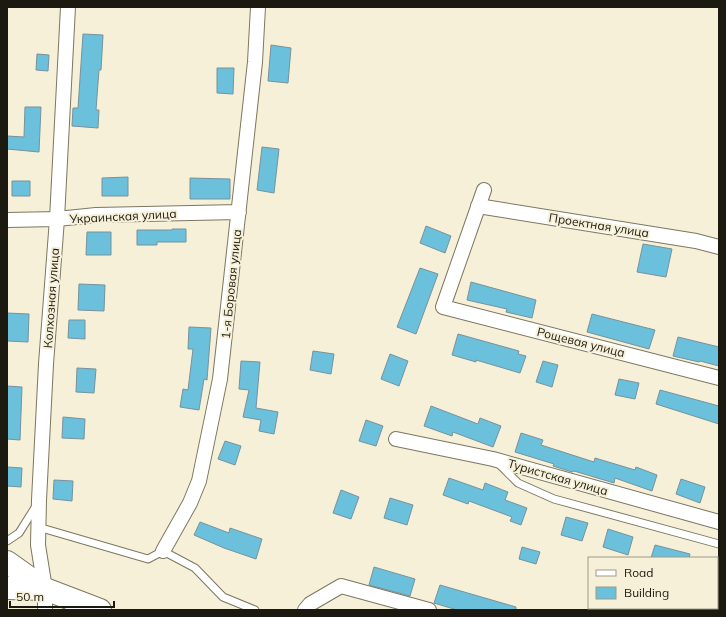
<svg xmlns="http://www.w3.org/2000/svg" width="726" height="617" font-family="Mulish,sans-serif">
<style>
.building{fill:#6bc0db;stroke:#77929c}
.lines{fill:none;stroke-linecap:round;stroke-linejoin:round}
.service-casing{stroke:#7c7761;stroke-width:9}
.minor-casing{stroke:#7c7761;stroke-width:16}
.trunk-casing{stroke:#7c7761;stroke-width:24}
.service{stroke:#fff;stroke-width:7}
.minor{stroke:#fff;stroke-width:14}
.trunk{stroke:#fff;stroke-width:22}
.labels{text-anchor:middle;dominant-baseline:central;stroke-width:4;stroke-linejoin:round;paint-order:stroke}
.street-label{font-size:12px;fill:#1b1910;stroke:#f5f0d7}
</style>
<rect width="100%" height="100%" fill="#f5f0d7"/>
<path class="building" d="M83 34 103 35 101 70H99L96 110H99L98 128 72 126 73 108H78Z
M271 45 291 48 288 83 268 81Z
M37 54 49 55 48 71 36 70Z
M217 68H234L233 94 217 93Z
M25 107H41L39 152 7 149V136L24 137Z
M262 147 279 149 274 193 257 190Z
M128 177V196H102V178Z
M190 178 230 179V199H190Z
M12 181H30V196H12Z
M426 226 451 236 445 253 420 243Z
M172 229H186V242H157V245H137V230H172Z
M87 232H111V255H86Z
M643 244 672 249 666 277 637 272Z
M420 268 438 274 416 334 397 327Z
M471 282 536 300 532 318 506 312 507 309 467 300Z
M79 284 105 285 104 311 78 310Z
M7 313 29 314 28 342 7 341Z
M592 314 655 330 649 349 587 332Z
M69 320H85V339L68 338Z
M189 327 211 328 207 380 204 379 199 410 180 407 183 389 188 390 193 349H188Z
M458 334 519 351 518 354 526 356 520 373 476 360V362L452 355Z
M678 337 719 347V366L700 361 699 362 673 356Z
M313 351 334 354 331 374 310 370Z
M390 354 408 361 399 386 381 379Z
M241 361 260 362 256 408 278 412 274 434 259 431 261 420 243 417 249 390 239 389Z
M543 361 558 365 552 387 536 382Z
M77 368 96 369 94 393 76 392Z
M619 379 639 383 635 399 615 395Z
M7 386 22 387 20 440 7 439Z
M660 390 719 406V424L656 404Z
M431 406 478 424 480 418 501 426 493 447 453 432 452 436 424 426Z
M63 417 85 419 84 439 62 438Z
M366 420 383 426 376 446 359 441Z
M521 433 543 440 541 445 594 462 595 458 635 470 636 467 657 475 652 491 615 478 614 483 574 471 572 472 553 466 554 464 515 452Z
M225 441 241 446 235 465 218 459Z
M7 467 22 468 21 487 7 486Z
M449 478 483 490 485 483 508 492 505 500 527 508 521 525 510 521 512 517 469 501 468 504 443 495Z
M681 479 705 487 700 503 676 494Z
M54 480 73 481 72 501 53 499Z
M341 490 359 497 351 519 333 513Z
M390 498 413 505 407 525 384 518Z
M566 517 588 523 582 541 561 535Z
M200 522 229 533 230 528 262 539 256 559 224 548 194 535Z
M608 529 633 537 628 555 603 547Z
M655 545 690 554 689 558H651Z
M522 547 540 552 536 564 519 559Z
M374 567 415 579 410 596 369 585Z
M440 585 516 607V610H457L434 603Z"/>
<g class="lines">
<defs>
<path id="service" d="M498 463 518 483 554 499 719 544
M38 527 148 559 163 551 195 568 223 597 255 610
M7 541 19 533 36 506"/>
<path id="minor" d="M484 190 443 307 719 378
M478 206 696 241 719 247
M7 220 57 219 96 215 239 212
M396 439 493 459 719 522
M163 551 190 503 199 481 220 379 255 62 258 7
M45 610V589L38 545 39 500 46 364 57 219 68 7
M305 610 310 604 341 586 429 610"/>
<path id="trunk" d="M7 562 45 589 100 610
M7 588 45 589"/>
</defs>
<use href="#service" class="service-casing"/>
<use href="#minor" class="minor-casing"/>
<use href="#trunk" class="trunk-casing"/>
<use href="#service" class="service"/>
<use href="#minor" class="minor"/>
<use href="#trunk" class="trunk"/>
</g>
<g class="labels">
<g class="street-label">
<text transform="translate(123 216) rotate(-3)">Украинская улица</text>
<text transform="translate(599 225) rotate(9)">Проектная улица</text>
<text transform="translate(231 284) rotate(-84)">1-я Боровая улица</text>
<text transform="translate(51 298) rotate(-86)">Колхозная улица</text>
<text transform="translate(581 342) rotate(14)">Рощевая улица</text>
<text transform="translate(558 477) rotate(16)">Туристская улица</text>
</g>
</g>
<rect width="726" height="617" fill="none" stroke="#1b1910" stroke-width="16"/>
<rect x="588" y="557" width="130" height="52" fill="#f5f0d7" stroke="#9e9a87"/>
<rect x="596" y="570" width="20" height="6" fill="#ffffff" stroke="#9e9a87"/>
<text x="624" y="577" font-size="12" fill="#1b1910">Road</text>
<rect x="596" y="587" width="20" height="12" fill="#6bc0db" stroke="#9e9a87"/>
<text x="624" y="597" font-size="12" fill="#1b1910">Building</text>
<path d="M10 601v6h104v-6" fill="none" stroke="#1b1910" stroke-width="2"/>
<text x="16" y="601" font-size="12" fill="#1b1910" stroke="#f5f0d7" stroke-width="3" paint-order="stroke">50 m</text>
</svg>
